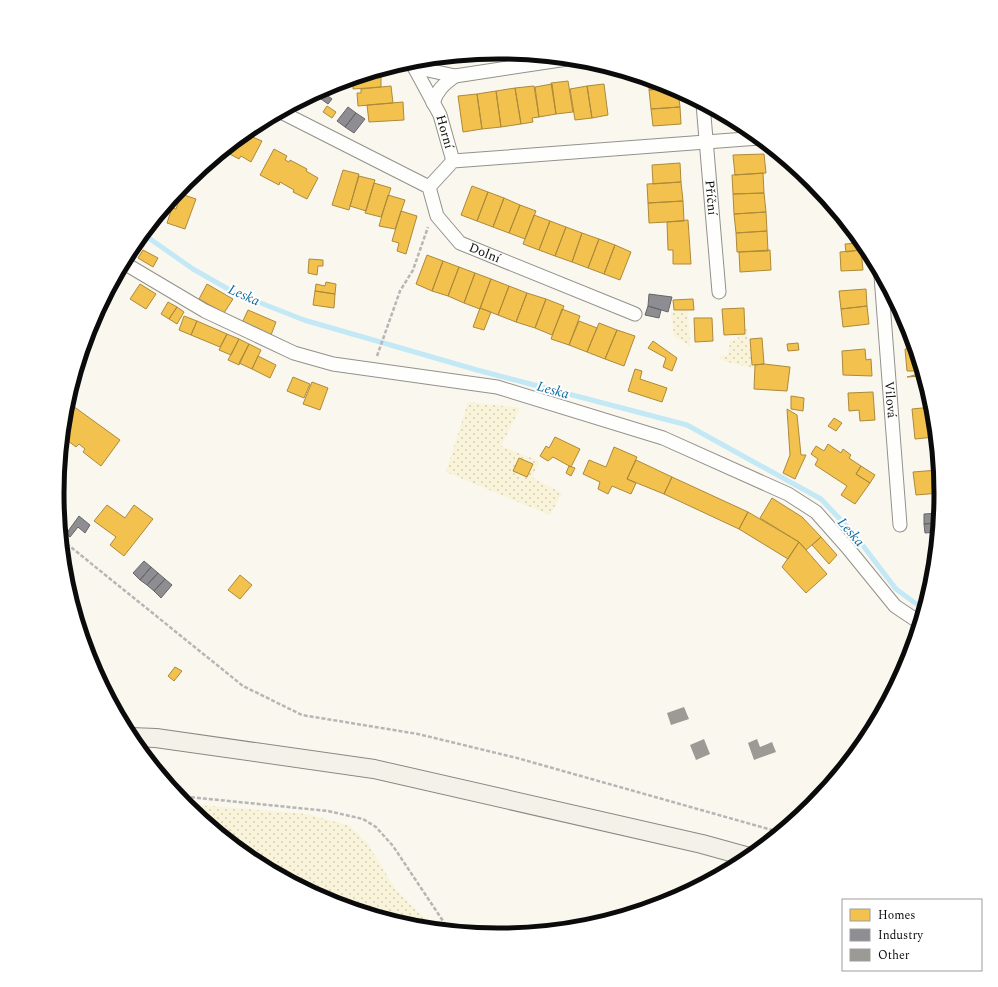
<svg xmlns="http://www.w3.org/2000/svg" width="998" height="987" font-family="Spectral,serif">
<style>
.farmland{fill:url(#farmland-dots)}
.homes{fill:#f2c14e;stroke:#ad8a3a}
.industry{fill:#8d8d92;stroke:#66666a}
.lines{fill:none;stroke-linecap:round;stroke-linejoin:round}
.stream{stroke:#c3e8f6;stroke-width:5}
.building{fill:#9c9a94}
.street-casing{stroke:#93918d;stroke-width:15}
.secondary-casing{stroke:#898884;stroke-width:20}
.path{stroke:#b7b6b5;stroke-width:2.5;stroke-dasharray:4 2;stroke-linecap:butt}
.street{stroke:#fefefc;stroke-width:13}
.secondary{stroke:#f4f2e8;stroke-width:18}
.labels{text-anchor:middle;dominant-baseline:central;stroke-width:4;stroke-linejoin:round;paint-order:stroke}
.street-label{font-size:13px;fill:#0b0b0b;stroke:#fff}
.water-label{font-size:14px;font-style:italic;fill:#0f6da3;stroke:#fff}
.rim{fill:none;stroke:#0b0b0b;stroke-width:5}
</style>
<defs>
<pattern id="farmland-dots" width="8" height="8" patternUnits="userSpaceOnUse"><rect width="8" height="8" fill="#f8f3d9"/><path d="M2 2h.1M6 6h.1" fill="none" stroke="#d3cfb9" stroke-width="1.8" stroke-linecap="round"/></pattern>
</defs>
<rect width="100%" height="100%" fill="#faf7ee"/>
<path class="farmland" d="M688 311 690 346 674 336 671 312Z
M746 324 752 365H755V367L752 368 720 360V356L728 355 730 340 738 339 737 334H745Z
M468 402 520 408 501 446 539 461 533 478 562 493 550 515 446 472Z
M185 804 307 814 350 826 367 843 396 890 435 929 413 926 330 901 254 860Z"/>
<path class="homes" d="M381 70V87L353 89V80H348Z
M649 80 668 86 673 88 649 90Z
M568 81 573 112 556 114 551 83Z
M552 84 556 114 539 117 535 87Z
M604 84 608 115 592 118 587 86Z
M391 86 393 103 358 106 357 93H361V89Z
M534 86 539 117 532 118 533 122 521 124 515 88Z
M587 86 592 118 575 120 570 89Z
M515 88 521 124 501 127 496 91Z
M673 88 678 91 680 107 651 109 649 90Z
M496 91 501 127 482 129 477 94Z
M477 94 482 129 463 132 458 96Z
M403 102 404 120 369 122 367 105Z
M327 106 336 112 332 118 323 112Z
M680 107 681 124 653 126 651 109Z
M245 134 262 141 251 162 241 156 239 159 224 151Z
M274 149 287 156 285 160 289 162 290 160 307 169 306 171 318 178 307 199 293 192 294 190 280 182 279 185 260 175Z
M764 154 766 173 735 175 733 155Z
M680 163 681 182 653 184 652 165Z
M343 170 359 174 349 210 332 205Z
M763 173 764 193 733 194 732 175Z
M359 176 375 180 366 211 350 206Z
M681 182 683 201 648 203 647 184Z
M374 183 391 188 381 217 365 213Z
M472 186 488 192 477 221 461 215Z
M488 192 504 198 493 227 477 221Z
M764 193 766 212 734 214 733 194Z
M181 194 196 199 185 229 167 223 172 208 176 209Z
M388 195 405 200 395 229 379 226Z
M504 198 520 205 509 233 493 227Z
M683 201 684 221 649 223 648 203Z
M520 205 536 211 525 239 509 233Z
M401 211 417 216 406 254 397 251 399 243 392 241Z
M766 212 767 231 736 233 734 214Z
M534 215 550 221 539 250 523 244Z
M688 220 691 264H673V250H668L667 222Z
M550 221 566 227 555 256 539 250Z
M566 227 582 233 572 262 555 256Z
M767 231 768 251 737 252 736 233Z
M582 233 599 239 588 268 572 262Z
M599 239 615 245 604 274 588 268Z
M859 243 860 250 846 252 845 244Z
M615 245 631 252 620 280 604 274Z
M143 250 158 258 153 267 138 258Z
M770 250 771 270 740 272 739 252Z
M861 250 863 270 841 271 840 252Z
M427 255 443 261 432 291 416 284Z
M309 259 323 260V266H318L317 275 308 273Z
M443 261 459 267 448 296 432 291Z
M459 267 475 273 464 303 448 296Z
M120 271 125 274 118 285 114 283Z
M475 273 491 279 480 309 464 303Z
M491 279 509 286 498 315 480 308Z
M326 282 336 284 335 294 315 291 316 284 325 286Z
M140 284 156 294 146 309 130 299Z
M207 284 233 299 224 313 199 299Z
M509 286 527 293 516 322 498 315Z
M866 289 867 306 841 309 839 291Z
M315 291 335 294 334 308 313 305Z
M527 293 546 299 535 328 516 322Z
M546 299 564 306 552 335 535 328Z
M693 299 694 310H674L673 300Z
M168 302 177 307 169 319 161 314Z
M867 306 869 324 843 327 841 309Z
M177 307 184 312 177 324 169 319Z
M480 308 491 312 484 330 473 327Z
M744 308 745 334 724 335 722 309Z
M562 309 580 316 569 345 551 339Z
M248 310 276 322 271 335 242 323Z
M184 316 197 321 191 335 179 330Z
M694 318H712L713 341 695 342Z
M197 321 227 334 220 347 191 335Z
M579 321 597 328 587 352 569 345Z
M599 323 617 330 605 359 587 352Z
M617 330 635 336 624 366 605 359Z
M227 334 239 339 231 355 219 350Z
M762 338 764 364 752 365 750 339Z
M239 339 249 344 239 365 228 360Z
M653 341 677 358 672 371 663 367 666 358 648 348Z
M798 343 799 350 788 351 787 344Z
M249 344 261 350 252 369 239 363Z
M914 348 922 376 907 377 915 375V371H907L905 349Z
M865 349 866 360 871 359 872 376 843 375 842 351Z
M258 356 276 365 270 378 252 369Z
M764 364 790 367 787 391 754 389 755 365Z
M635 369 642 371 640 379 667 388 662 402 628 391Z
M293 377 310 384 304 398 287 391Z
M312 382 328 388 320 410 303 404Z
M873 392 875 420 860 421 859 410 849 411 848 393Z
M791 396 804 398 803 411 791 409Z
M73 406 120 440 101 466 83 452 85 449 79 444 76 447 63 437 65 418Z
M932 407 935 437 915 439 912 409Z
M787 409 797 415 801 455H806L795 479 783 473 790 455Z
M834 418 842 423 836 431 828 426Z
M555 437 580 449 571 467 553 457 548 461 540 456 546 446 549 448Z
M828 444 841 453 843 449 851 455 849 458 861 466 856 474 870 483 855 504 841 495 847 486 815 465 818 459 811 454 816 446 824 451Z
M614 447 637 457 627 479 636 483 631 494 612 486 608 494 598 489 600 482 583 474 589 460 606 467Z
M519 458 533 464 527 477 513 471Z
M636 460 672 477 664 494 627 479Z
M569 466 575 468 571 476 566 473Z
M861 466 875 475 870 483 856 474Z
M938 470 940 493 916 495 913 472Z
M672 477 748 512 739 529 664 494Z
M772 498 802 517 821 537 806 550 799 542 760 518Z
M107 505 125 518 134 505 153 519 124 556 110 545 116 537 94 521Z
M748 512 799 542 788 559 739 529Z
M821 537 837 555 829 564 812 545Z
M799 542 827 574 806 593 782 567Z
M240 575 252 585 240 599 228 590Z
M175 667 182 671 174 681 168 676Z"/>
<path class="industry" d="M326 88 324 93 332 99 328 104 314 94Z
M348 107 356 113 345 127 337 121Z
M356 113 365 119 354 133 345 127Z
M649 294 672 297 668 312 648 306Z
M648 306 661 310 659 318 645 315Z
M939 513 938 523 924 524V514Z
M79 516 90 525 85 533 78 527 70 537 66 534Z
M938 523 937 532 925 533 924 524Z
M144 561 151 567 140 580 133 573Z
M151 567 158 573 147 585 140 580Z
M158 573 165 579 154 591 147 585Z
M165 579 172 585 161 598 154 591Z"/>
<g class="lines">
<path class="stream" d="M143 234 193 269 235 293 304 320 477 370 687 425 821 499 854 534 896 589 915 603 924 606"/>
</g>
<path class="building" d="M684 707 689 719 671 725 667 713Z
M704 739 710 754 696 760 690 745Z
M757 739 760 747 772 742 776 752 754 760 748 743Z"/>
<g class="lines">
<defs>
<g id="street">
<path d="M409 62 414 67 455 76 567 59"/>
<path id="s1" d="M414 67 440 115 453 161"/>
<path d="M433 103C437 90 444 84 455 76"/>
<path id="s2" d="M703 104 719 292"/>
<path id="s3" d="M281 112 429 187 437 216 460 243 635 314"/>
<path d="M429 187 453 161 759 138"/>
<path d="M124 263 205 311 294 353 333 364 497 387 663 438 788 494 816 512 847 547 895 606 919 622"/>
<path id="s4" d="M881 276 900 525"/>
</g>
<path id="secondary" d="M131 737 156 738 374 769 702 844 749 857"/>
</defs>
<use href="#street" class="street-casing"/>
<use href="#secondary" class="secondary-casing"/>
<path class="path" d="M377 356 400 291 413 270 428 227
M62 540 243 686 302 715 418 734 517 758 779 832
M179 796 328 811 363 819 376 827 393 846 449 930"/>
<use href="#street" class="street"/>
<use href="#secondary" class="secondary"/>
</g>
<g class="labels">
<g class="street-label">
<text stroke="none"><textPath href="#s1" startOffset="72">Horní</textPath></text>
<text stroke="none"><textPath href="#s2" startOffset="94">Příční</textPath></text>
<text stroke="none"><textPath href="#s3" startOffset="258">Dolní</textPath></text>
<text stroke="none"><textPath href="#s4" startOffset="124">Vilová</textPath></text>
</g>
<g class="water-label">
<text transform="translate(244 295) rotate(24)">Leska</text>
<text transform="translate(553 390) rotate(15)">Leska</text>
<text transform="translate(851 532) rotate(49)">Leska</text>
</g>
</g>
<path d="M0 0H998V987H0ZM498 59H500A434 434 0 0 1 934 493V494A434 434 0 0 1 500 928H498A434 434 0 0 1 64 494V493A434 434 0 0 1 498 59Z" fill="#fff" fill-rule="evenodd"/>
<path class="rim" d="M498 59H500A434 434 0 0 1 934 493V494A434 434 0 0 1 500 928H498A434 434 0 0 1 64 494V493A434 434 0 0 1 498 59Z"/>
<rect x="842" y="899" width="140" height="72" fill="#ffffff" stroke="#9d9d9d"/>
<rect x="850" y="909" width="20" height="12" fill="#f2c14e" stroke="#9d9d9d"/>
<text x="878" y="919" font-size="12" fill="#0b0b0b">Homes</text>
<rect x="850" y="929" width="20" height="12" fill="#8d8d92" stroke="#9d9d9d"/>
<text x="878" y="939" font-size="12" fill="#0b0b0b">Industry</text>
<rect x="850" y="949" width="20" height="12" fill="#9c9a94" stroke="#9d9d9d"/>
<text x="878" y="959" font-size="12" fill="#0b0b0b">Other</text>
</svg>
